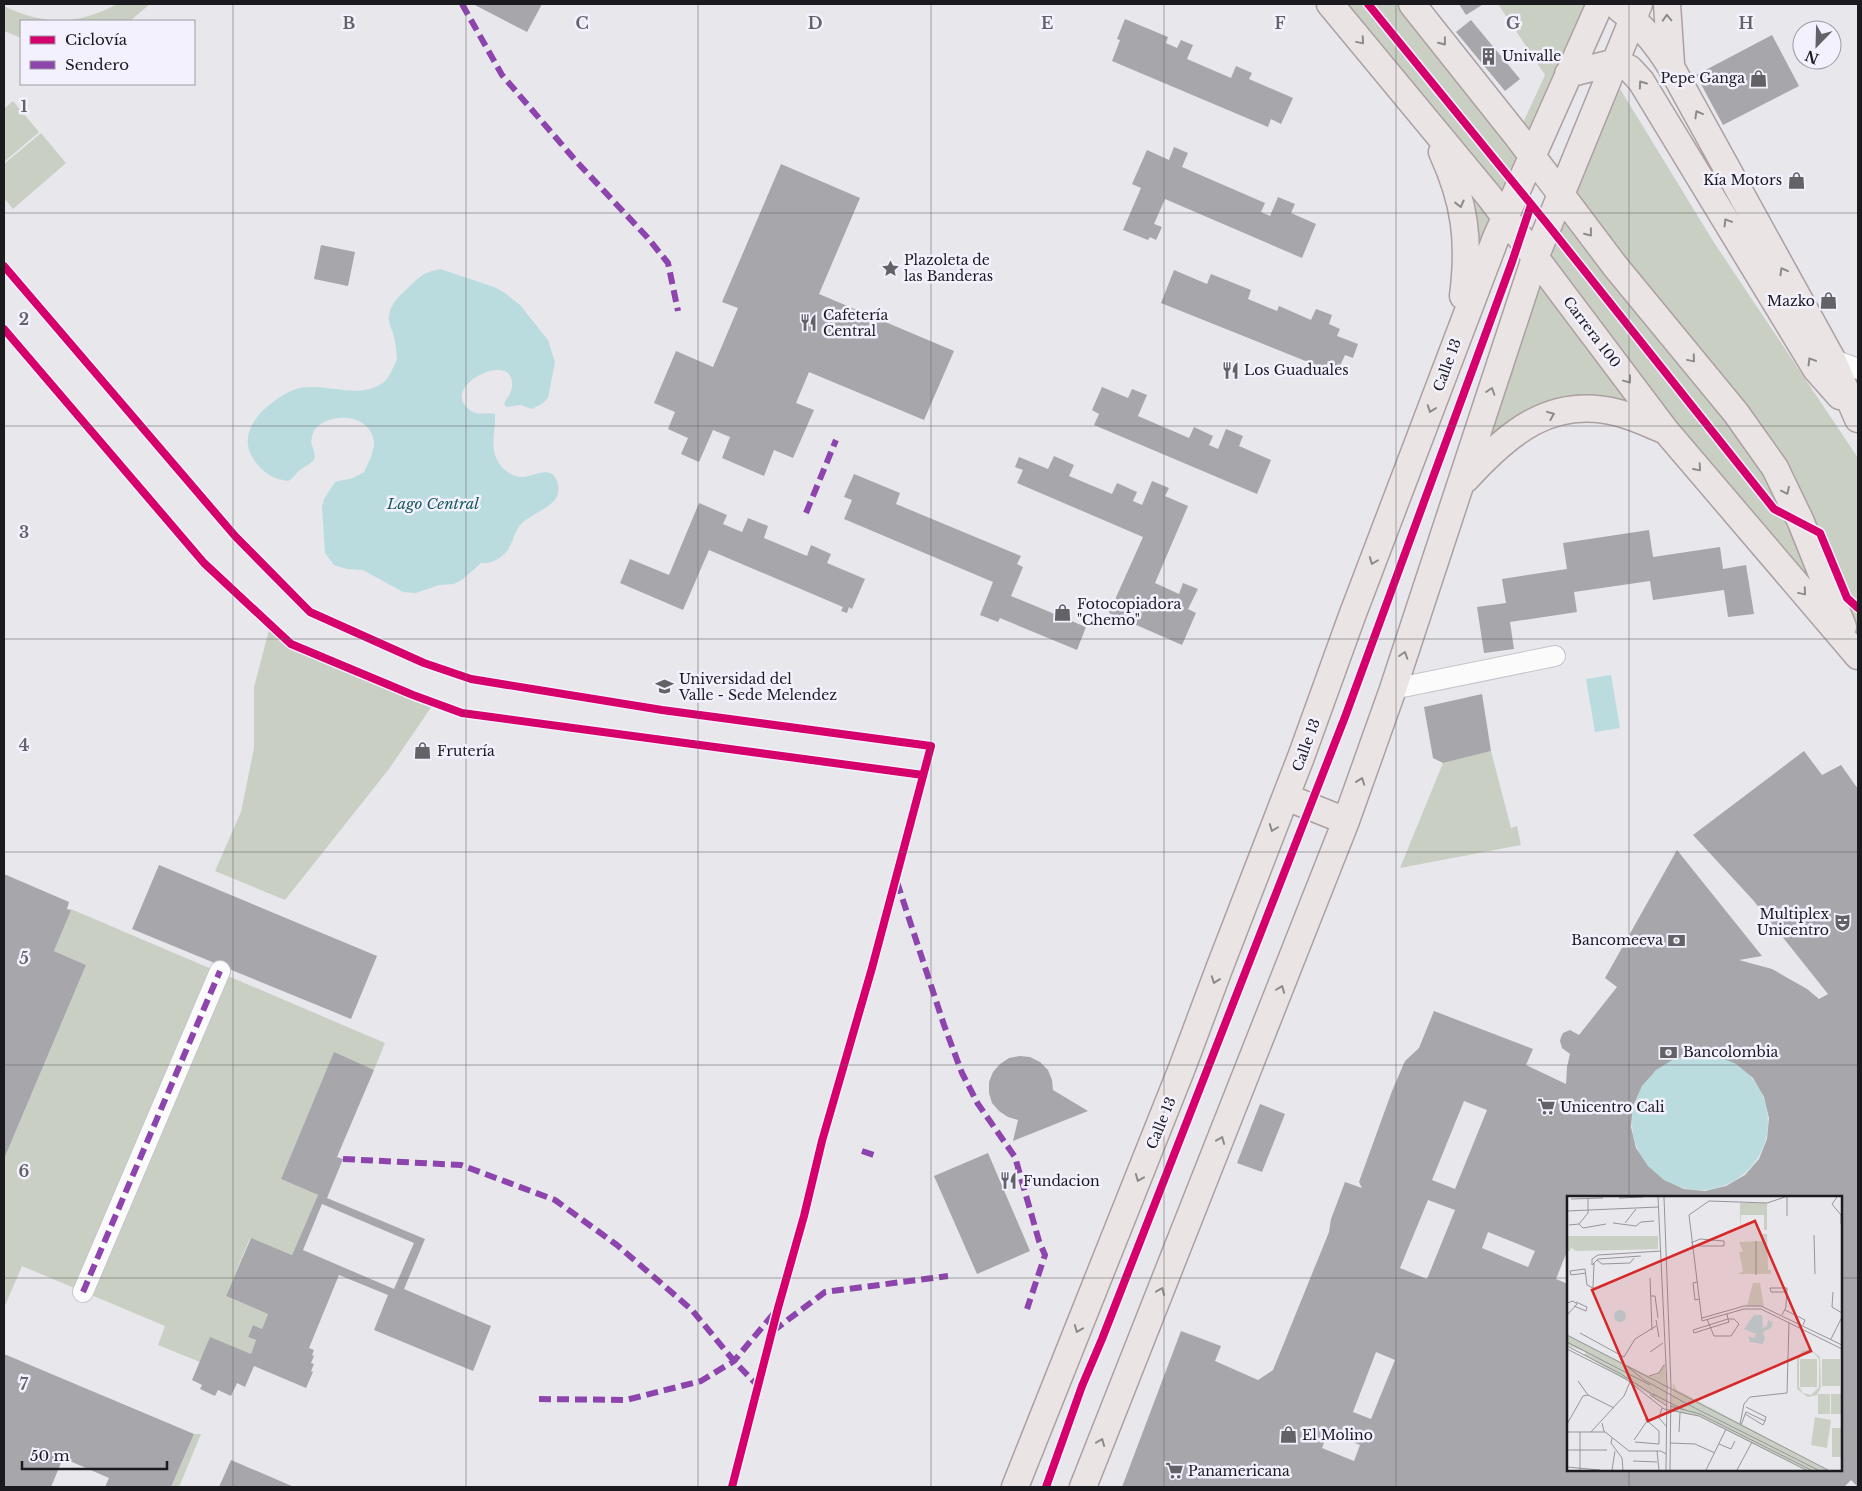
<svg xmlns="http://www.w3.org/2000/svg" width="1862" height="1491" font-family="'Libre Baskerville',serif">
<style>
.green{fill:#c9d0c3}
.water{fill:#badcdf}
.building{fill:#a6a6ab;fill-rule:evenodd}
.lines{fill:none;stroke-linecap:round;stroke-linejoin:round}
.minor-casing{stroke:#c5c5ca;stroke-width:22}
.major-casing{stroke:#aca0a2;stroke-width:29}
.minor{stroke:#fbfbfc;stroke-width:20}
.major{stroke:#ebe4e4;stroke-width:26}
.quiet{stroke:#8e44ad;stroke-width:6;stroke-dasharray:12 6;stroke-linecap:butt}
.cycleway-casing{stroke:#f2f1fd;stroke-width:11}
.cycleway{stroke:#d6006c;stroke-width:8}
.oneway{stroke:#8d8a8b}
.grid{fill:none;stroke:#626267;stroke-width:1;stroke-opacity:0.55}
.labels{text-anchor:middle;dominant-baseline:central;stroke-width:5;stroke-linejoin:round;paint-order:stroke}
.poi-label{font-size:14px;fill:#1b1b1f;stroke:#f2f1fd;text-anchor:start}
.street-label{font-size:14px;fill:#1b1b1f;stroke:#f2f1fd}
.water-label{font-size:15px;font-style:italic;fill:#14595c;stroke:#f2f1fd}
.inset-road{fill:none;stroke:#95959a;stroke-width:1}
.view{fill:#d62828;fill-opacity:0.15;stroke:#d62828;stroke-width:2.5}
.inset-edge{fill:none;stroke:#1b1b1f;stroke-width:2.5}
.grid-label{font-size:16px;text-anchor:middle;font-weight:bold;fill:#626267;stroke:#f2f1fd;stroke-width:5;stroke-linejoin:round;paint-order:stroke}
</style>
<rect width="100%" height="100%" fill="#e7e7ec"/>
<path class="green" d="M117 4H150L130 21H62C82 19 99 14 117 4Z
M1330 4H1427L1523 123 1545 75 1498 4H1600L1462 306 1454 178Z
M4 6C22 15 38 19 58 21H21V38L19 37 4 31Z
M1611 74 1713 241 1858 458V656L1666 431 1556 412 1459 487Z
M13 101 39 132 4 162V109Z
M41 133 66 163 13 209 4 198V164Z
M270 626 291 644 434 703 389 769 285 900 215 871 241 812 254 748V687Z
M1491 751 1511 828 1517 826 1521 845 1400 868 1443 763Z
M71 909 385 1043 374 1070 334 1053 281 1179 318 1195 292 1255 250 1238 226 1296 268 1314 262 1329 253 1325 248 1337 256 1340 251 1354 200 1362 158 1345 165 1326 22 1266 4 1308V1159L86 965 54 951Z
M194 1434H201L179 1487H171Z"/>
<path class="water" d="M440 269 494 287 505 293 520 305 548 340 555 362 548 398 543 403 532 409 521 405 507 407 504 404C507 398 512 392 512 386 515 351 449 381 464 404 467 408 471 412 476 413 482 415 489 412 495 414 496 427 491 441 495 455 499 467 510 477 523 477 532 477 551 464 557 481 566 506 533 511 521 524 516 529 514 538 511 544 506 556 493 564 481 563L463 579 454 584 439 585 416 593 403 592 363 570 347 569 334 565 325 553 322 507 324 499 335 482 353 478 364 472C368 464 374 452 374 443 372 415 333 411 316 428 312 432 312 438 311 443 319 462 314 460 300 470 296 473 294 478 288 481 273 479 263 473 254 460 234 431 266 403 291 391 320 378 357 403 384 382 387 380 390 374 392 370 393 367 396 363 397 359 397 353 395 340 393 333 390 325 387 320 390 311 392 303 401 294 408 288 420 276 423 273 440 269Z
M1611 675 1620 728 1595 732 1586 679Z
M1632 1122a68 68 0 1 1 136 0a68 68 0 1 1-136 0Z"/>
<path class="building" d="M473 4H542L527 32Z
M1459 4H1481L1482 5 1466 15Z
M1125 19 1168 37 1166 43 1177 48 1181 40 1193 45 1187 59 1231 78 1236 66 1252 73 1249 79 1293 98 1281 124 1271 119 1268 127 1112 61 1120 40 1117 39Z
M1471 20 1520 79 1505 91 1456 32Z
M1772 35 1799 86 1723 125 1696 75Z
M1174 147 1188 153 1182 167 1265 203 1261 212 1270 216 1278 197 1295 204 1291 213 1316 224 1302 258 1165 199 1154 224 1162 227 1156 240 1150 237 1148 240 1123 230 1141 188 1132 184 1147 150 1169 160Z
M781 164 860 198 819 294 954 351 924 420 809 372 796 403 814 410 793 458 774 450 764 476 722 458 730 437 713 430 699 462 681 454 688 438 668 429 675 412 654 403 676 351 713 367 738 308 722 302Z
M321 245 355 252 348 286 314 279Z
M1174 270 1207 284 1211 274 1251 290 1248 299 1277 311 1279 306 1311 320 1316 309 1332 315 1329 324 1340 329 1337 336 1358 344 1353 358 1345 355 1339 368 1345 370 1343 376 1161 303Z
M1102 387 1128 398 1132 389 1147 395 1138 416 1189 438 1194 427 1213 436 1209 445 1218 449 1226 429 1243 436 1239 446 1271 460 1257 494 1094 425 1099 414 1092 410Z
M1054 456 1074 465 1069 476 1112 494 1117 483 1137 492 1133 501 1142 505 1152 481 1169 488 1165 496 1188 506 1155 583 1179 594 1183 583 1198 589 1188 609 1196 613 1182 645 1109 613 1143 537 1017 483 1023 470 1015 467 1019 457 1048 469Z
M854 474 900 493 896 504 1021 556 1017 564 1023 567 1011 596 1086 627 1077 650 1000 618 998 622 980 615 993 582 844 519 852 500 844 497Z
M699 503 727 515 723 524 742 532 748 518 768 526 764 538 807 556 811 545 831 554 827 563 865 579 852 609 849 607 847 613 841 611 843 607 709 550 683 610 620 583 630 559 669 575Z
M1649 530 1653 557 1720 547 1723 569 1746 565 1754 614 1728 617 1724 590 1653 600 1650 581 1574 592 1577 612 1510 622 1514 649 1484 653 1477 607 1506 603 1502 579 1567 569 1563 543Z
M1482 694 1491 751 1443 763 1433 758 1424 707Z
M1804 751 1822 775 1841 765 1858 789V1487L1851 1480 1844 1487 1819 1486 1818 1487H1122L1181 1331 1221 1346 1215 1361 1258 1380 1273 1370 1329 1232 1331 1219 1345 1182 1362 1188 1359 1182 1392 1091 1405 1061 1419 1048 1434 1011 1533 1049 1526 1065 1566 1084 1567 1067 1570 1054 1562 1048 1560 1041 1561 1037 1563 1033 1570 1030 1579 1035 1617 987 1605 978 1677 850 1762 956 1739 960 1772 969 1807 989 1819 999 1828 994 1753 900 1693 835ZM1695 1054 1717 1056 1736 1064 1753 1078 1764 1097 1769 1118 1767 1139 1759 1159 1745 1175 1726 1186 1705 1191 1684 1189 1664 1180 1648 1166 1636 1148 1631 1127 1633 1106 1642 1086 1656 1070 1674 1059ZM1464 1101 1487 1110 1455 1189 1432 1180ZM1568 1197H1841V1470H1568V1284L1556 1279 1566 1254H1568ZM1428 1200 1455 1210 1427 1279 1400 1268ZM1488 1232 1535 1251 1528 1267 1482 1248ZM1376 1352 1395 1360 1371 1419 1353 1412ZM1328 1432 1360 1445 1354 1461 1322 1448Z
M159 865 377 956 351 1019 132 929Z
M4 874 69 902 67 909 71 910 54 951 86 965 4 1159Z
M334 1052 374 1070 337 1157 343 1159 327 1198 425 1239 404 1289 491 1326 473 1371 374 1330 388 1295 339 1275 309 1348 314 1350 312 1355 314 1356 311 1363 314 1364 311 1371 313 1372 306 1388 254 1366 245 1387 237 1383 231 1396 218 1390 215 1396 200 1389 202 1385 192 1380 210 1337 251 1354 256 1340 248 1337 253 1325 262 1329 268 1314 226 1296 251 1238 292 1255 318 1195 281 1179ZM322 1204 414 1243 394 1289 303 1250Z
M1020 1056 1030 1057 1040 1062 1048 1070 1052 1080 1053 1090 1088 1111 1013 1141 1018 1120 1008 1117 999 1111 992 1103 989 1093V1082L993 1072 1000 1064 1009 1058Z
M1260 1104 1285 1114 1262 1172 1237 1163Z
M988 1153 1030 1251 977 1274 934 1176Z
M4 1354 194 1434 171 1487H105L109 1478 63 1458 51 1487H4Z
M231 1460 294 1487H219Z"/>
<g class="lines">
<defs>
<path id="minor" d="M1832 359 1858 369
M1393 689 1555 656
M83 1292 220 971"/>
<path id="major" d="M1330 4 1489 196 1666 431 1858 656
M1412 4 1517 136 1615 266 1736 413 1775 468 1801 522 1843 627
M1667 4 1671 64
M1620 9C1642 25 1657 44 1671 67L1832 359 1858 419
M1568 74 1616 62 1630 69 1641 81 1816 369 1840 396
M1442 152C1465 202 1470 241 1463 296
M1466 479C1508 433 1552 395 1619 413 1635 417 1651 425 1666 431
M1286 797 1346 821
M1015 1487 1182 1068 1219 969 1301 757 1352 616 1495 240 1600 4
M1083 1487 1346 821 1393 689 1535 258 1639 4"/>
</defs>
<use href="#minor" class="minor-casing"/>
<use href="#major" class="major-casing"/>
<use href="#minor" class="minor"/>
<use href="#major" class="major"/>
<path class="quiet" d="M462 4 502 75 576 161 647 237 668 263 678 311
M806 513 836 440
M897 882 944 1025 962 1073 978 1104 1015 1157 1039 1241 1045 1255 1027 1309
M862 1151 877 1156
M343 1159 461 1165 555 1200 617 1245 692 1310 734 1361 759 1387
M83 1292 220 971
M773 1331 825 1292 948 1276
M539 1399 626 1400 701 1381 734 1361 775 1312"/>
<defs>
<path id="cycleway" d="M1368 4 1548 225 1774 509 1820 533 1847 598 1858 608
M4 266 235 536 310 612 424 663 471 679 662 710 931 746 872 968 822 1141 804 1216 778 1308 732 1487
M4 329 204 563 291 644 413 695 462 713 923 775
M1046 1487 1082 1386 1102 1339 1345 717 1512 262 1531 205"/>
</defs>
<use href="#cycleway" class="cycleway-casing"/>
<use href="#cycleway" class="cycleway"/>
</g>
<defs><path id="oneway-chevron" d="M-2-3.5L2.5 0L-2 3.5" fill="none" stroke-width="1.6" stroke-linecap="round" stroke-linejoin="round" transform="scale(1.25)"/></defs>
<g class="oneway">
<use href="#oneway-chevron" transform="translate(1667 18) rotate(-92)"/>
<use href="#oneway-chevron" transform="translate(1361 41) rotate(50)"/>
<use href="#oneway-chevron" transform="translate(1443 42) rotate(52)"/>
<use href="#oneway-chevron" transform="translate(1642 84) rotate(-125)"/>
<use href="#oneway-chevron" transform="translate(1698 114) rotate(-119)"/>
<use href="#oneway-chevron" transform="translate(1460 204) rotate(76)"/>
<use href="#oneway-chevron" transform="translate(1727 222) rotate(-121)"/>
<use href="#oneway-chevron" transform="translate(1589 233) rotate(52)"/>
<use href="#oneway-chevron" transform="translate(1783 271) rotate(-119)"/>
<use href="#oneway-chevron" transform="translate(1692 359) rotate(50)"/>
<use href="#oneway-chevron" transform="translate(1811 361) rotate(-121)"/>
<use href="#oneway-chevron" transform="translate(1628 380) rotate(53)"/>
<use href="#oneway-chevron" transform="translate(1491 391) rotate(-72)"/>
<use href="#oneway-chevron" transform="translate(1431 409) rotate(110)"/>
<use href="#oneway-chevron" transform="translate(1551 415) rotate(-22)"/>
<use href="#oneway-chevron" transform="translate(1698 468) rotate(49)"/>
<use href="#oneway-chevron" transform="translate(1786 491) rotate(64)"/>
<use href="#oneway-chevron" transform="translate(1373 561) rotate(111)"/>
<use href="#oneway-chevron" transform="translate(1803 592) rotate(50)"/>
<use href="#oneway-chevron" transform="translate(1404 655) rotate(-72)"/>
<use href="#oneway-chevron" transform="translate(1361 781) rotate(-71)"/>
<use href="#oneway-chevron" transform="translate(1273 828) rotate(111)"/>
<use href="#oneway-chevron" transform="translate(1215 980) rotate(110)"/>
<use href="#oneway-chevron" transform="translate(1281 989) rotate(-69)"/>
<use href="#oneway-chevron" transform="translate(1221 1140) rotate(-68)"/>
<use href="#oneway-chevron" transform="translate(1139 1178) rotate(112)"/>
<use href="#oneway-chevron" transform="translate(1161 1291) rotate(-68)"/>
<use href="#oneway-chevron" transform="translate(1078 1329) rotate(112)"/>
<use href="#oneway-chevron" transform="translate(1101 1442) rotate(-68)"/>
</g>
<path class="grid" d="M233 4V1487M466 4V1487M698 4V1487M931 4V1487M1164 4V1487M1396 4V1487M1629 4V1197M4 213H1858M4 426H1858M4 639H1858M4 852H1858M4 1065H1858M4 1278H1568M1841 1278H1858M1629 1470V1487"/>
<defs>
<symbol id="building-bare" viewBox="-9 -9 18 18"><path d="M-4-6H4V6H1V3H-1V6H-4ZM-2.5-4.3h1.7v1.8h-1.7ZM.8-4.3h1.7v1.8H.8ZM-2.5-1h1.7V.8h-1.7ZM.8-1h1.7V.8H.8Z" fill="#626267" stroke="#f2f1fd" stroke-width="2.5" paint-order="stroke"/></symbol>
<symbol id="shop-bare" viewBox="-9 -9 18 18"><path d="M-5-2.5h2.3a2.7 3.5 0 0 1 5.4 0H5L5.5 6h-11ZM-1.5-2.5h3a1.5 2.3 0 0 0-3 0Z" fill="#626267" stroke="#f2f1fd" stroke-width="2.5" paint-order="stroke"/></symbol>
<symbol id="sight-bare" viewBox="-9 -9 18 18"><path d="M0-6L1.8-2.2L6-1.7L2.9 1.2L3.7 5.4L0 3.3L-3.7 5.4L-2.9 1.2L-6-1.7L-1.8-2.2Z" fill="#626267" stroke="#f2f1fd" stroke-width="2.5" paint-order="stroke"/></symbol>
<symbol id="restaurant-bare" viewBox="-9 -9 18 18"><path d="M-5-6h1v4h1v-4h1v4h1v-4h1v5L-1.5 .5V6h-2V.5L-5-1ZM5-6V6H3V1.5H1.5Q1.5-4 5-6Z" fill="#626267" stroke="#f2f1fd" stroke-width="2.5" paint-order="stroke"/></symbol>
<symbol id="university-bare" viewBox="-9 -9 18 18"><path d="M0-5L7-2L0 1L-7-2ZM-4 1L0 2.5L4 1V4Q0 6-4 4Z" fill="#626267" stroke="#f2f1fd" stroke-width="2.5" paint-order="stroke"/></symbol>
<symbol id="theatre-bare" viewBox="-9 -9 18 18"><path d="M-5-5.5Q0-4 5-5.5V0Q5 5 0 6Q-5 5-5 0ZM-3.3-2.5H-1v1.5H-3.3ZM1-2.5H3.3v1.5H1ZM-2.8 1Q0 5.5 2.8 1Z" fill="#626267" stroke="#f2f1fd" stroke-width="2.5" paint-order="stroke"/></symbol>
<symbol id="bank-bare" viewBox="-9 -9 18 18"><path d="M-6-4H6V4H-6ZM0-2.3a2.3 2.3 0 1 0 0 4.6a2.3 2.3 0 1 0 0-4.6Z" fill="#626267" stroke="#f2f1fd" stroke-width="2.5" paint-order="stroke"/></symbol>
<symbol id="supermarket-bare" viewBox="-9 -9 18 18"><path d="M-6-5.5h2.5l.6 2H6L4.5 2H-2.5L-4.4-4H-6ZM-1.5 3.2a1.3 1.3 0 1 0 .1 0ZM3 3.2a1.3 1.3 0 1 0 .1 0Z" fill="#626267" stroke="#f2f1fd" stroke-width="2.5" paint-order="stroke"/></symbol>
</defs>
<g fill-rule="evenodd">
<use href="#building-bare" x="1476" y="44" width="25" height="25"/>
<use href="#shop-bare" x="1746" y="66" width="25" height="25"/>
<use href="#shop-bare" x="1784" y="168" width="25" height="25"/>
<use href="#sight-bare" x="878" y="256" width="25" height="25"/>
<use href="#shop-bare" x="1816" y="288" width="25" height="25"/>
<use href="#restaurant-bare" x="796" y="310" width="25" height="25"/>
<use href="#restaurant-bare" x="1218" y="358" width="25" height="25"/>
<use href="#shop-bare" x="1050" y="600" width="25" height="25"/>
<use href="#university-bare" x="652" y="674" width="25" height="25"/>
<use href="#shop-bare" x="410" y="738" width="25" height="25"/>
<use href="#theatre-bare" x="1830" y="910" width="25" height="25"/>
<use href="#bank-bare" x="1664" y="928" width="25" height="25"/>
<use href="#bank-bare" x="1656" y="1040" width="25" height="25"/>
<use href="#supermarket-bare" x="1534" y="1094" width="25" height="25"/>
<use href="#restaurant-bare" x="996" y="1168" width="25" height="25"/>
<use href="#shop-bare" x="1276" y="1422" width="25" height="25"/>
<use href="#supermarket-bare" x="1162" y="1458" width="25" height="25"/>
</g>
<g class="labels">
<g class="poi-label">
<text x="1502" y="56">Univalle</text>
<text x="1745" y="78" text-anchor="end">Pepe Ganga</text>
<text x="1782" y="180" text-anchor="end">Kía Motors</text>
<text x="904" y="260">Plazoleta de<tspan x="904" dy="16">las Banderas</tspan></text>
<text x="1815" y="301" text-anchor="end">Mazko</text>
<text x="823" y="315">Cafetería<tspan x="823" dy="16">Central</tspan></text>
<text x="1244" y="370">Los Guaduales</text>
<text x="1077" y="604">Fotocopiadora<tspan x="1077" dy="16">"Chemo"</tspan></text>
<text x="679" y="679">Universidad del<tspan x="679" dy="16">Valle - Sede Melendez</tspan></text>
<text x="437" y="751">Frutería</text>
<text x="1829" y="914" text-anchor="end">Multiplex<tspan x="1829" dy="16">Unicentro</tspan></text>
<text x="1663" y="940" text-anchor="end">Bancomeeva</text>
<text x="1683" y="1052">Bancolombia</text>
<text x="1560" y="1107">Unicentro Cali</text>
<text x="1023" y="1181">Fundacion</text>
<text x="1302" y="1435">El Molino</text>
<text x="1188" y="1471">Panamericana</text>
</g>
<g class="street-label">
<text transform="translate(1592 332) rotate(53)">Carrera 100</text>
<text transform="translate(1447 365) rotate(-70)">Calle 13</text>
<text transform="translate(1306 745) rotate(-70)">Calle 13</text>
<text transform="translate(1161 1123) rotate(-68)">Calle 13</text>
</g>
<g class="water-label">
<text x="433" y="503">Lago Central</text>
</g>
</g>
<g transform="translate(1567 1196)">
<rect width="275" height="275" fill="#e7e7ec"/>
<path d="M173 7H200V34H197V19H174L173 37ZM195 38H200L201 74H204V78H171L176 75 172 56H176L172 46 195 45ZM0 40H91V53L9 55 3 51 4 54 0 56ZM186 87H193L197 111 180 110ZM0 139 82 180 90 179 98 167 100 209 17 159 19 156 0 149ZM243 153 253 161 254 191 250 199 241 201 230 193V163L235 155ZM238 156 247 157 252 163V191L244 199 236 197 232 191V163ZM233 163H250V191H233ZM255 163H273V190H255ZM106 187 110 194 261 274H239L132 220 104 215ZM251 198H263V218H251ZM264 198H275V218H264ZM248 221 264 224 260 252 244 249ZM265 232H275V261H265Z" fill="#c9d0c3" fill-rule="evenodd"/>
<path d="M47 120a6 6 0 1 1 12 0a6 6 0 1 1-12 0ZM187 119H195L196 132 200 130 201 124 206 126 204 132 196 136 198 143 195 148 183 146 181 140 187 142 189 138 177 133Z" fill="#badcdf"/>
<path class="inset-road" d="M91 1 100 190 99 274M97 1 104 190 103 274M218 1 200 7 142 5 122 19 135 125 177 113H194L275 153M220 1V20M270 1 265 8 274 19V28M52 2 76 1M4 3 36 2M0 15 91 11M46 27 69 30 74 26 87 25M58 27 69 13M12 28 21 17V3M2 29 12 28 16 32 39 28M247 39 248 78M124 47 133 43 157 45V50H124M74 60 31 63 25 69V63L31 59 94 55M30 64 35 68 63 67 67 62M19 77 4 79 3 75 18 73 20 89 26 92 27 67M189 79V45M83 82 85 134M130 86 126 87 128 104 132 103M266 96 265 111 275 117M84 100H88L91 122M0 107 6 105 10 108 0 119M7 110 19 115 20 111 9 106M218 114 238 124 236 129M215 119 219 111V109L220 92H203L204 96H219M135 122 177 110H194L275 149M140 123 147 140H164L172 128 167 123H161L160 118M89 124 92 141M13 137 57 161 68 143 89 130M127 137 126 134 161 123 162 126M127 137 162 126M0 139 261 274M264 143 275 121M0 146 83 189M0 150 54 178 88 200M0 153 59 183 97 213 132 220 239 274M83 156 96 147M61 171 77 184 122 209 251 274M82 180 92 177 97 169M11 185 21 199M86 198 117 214M83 199 100 210M103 210 133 218 244 274M179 211 199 221 198 225M95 212 92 222 99 230M35 227 37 235 62 255H94L99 258M0 228 16 200 21 199 47 212M173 228 177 208 183 201 220 197 222 126M174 229 179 216 198 225 196 229 178 218M0 236H38M24 236 57 200 63 186M112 236 113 217M45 242 44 247 55 262 56 274M67 244 80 225M68 246 92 248V235L78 223M103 247 128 248 148 257M152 248 164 253 168 245M0 254H40M90 255 92 274M66 265 90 266M0 271 33 274M13 274V236M45 274 48 255M139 274 159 233M170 274 185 246"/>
<path class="view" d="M188 25 244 155 81 225 25 94Z"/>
<rect width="275" height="275" class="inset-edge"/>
</g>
<g class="grid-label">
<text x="349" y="29">B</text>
<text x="582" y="29">C</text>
<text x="815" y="29">D</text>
<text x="1047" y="29">E</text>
<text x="1280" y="29">F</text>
<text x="1513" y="29">G</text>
<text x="1746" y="29">H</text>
<text x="24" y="112">1</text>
<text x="24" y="325">2</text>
<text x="24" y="538">3</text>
<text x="24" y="751">4</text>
<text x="24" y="964">5</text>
<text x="24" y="1177">6</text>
<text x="24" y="1390">7</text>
</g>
<rect width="1862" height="1491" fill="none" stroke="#1b1b1f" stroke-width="10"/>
<rect x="20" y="20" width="175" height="65" fill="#f2f1fd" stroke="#9c9ba4"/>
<rect x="30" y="36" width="25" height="8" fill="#d6006c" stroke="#9c9ba4"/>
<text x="65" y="45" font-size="15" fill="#1b1b1f">Ciclovía</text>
<rect x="30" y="61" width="25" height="8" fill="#8e44ad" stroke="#9c9ba4"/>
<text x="65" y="70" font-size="15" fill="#1b1b1f">Sendero</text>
<g transform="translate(1817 45) rotate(203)"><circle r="24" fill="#f2f1fd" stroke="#9c9ba4"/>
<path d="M0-4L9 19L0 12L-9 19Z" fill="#626267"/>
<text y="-8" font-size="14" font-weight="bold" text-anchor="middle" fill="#1b1b1f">N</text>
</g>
<path d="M22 1461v8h145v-8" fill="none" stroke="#1b1b1f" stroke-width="2.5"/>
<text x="30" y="1461" font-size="15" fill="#1b1b1f" stroke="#f2f1fd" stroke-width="4" paint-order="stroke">50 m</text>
</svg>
